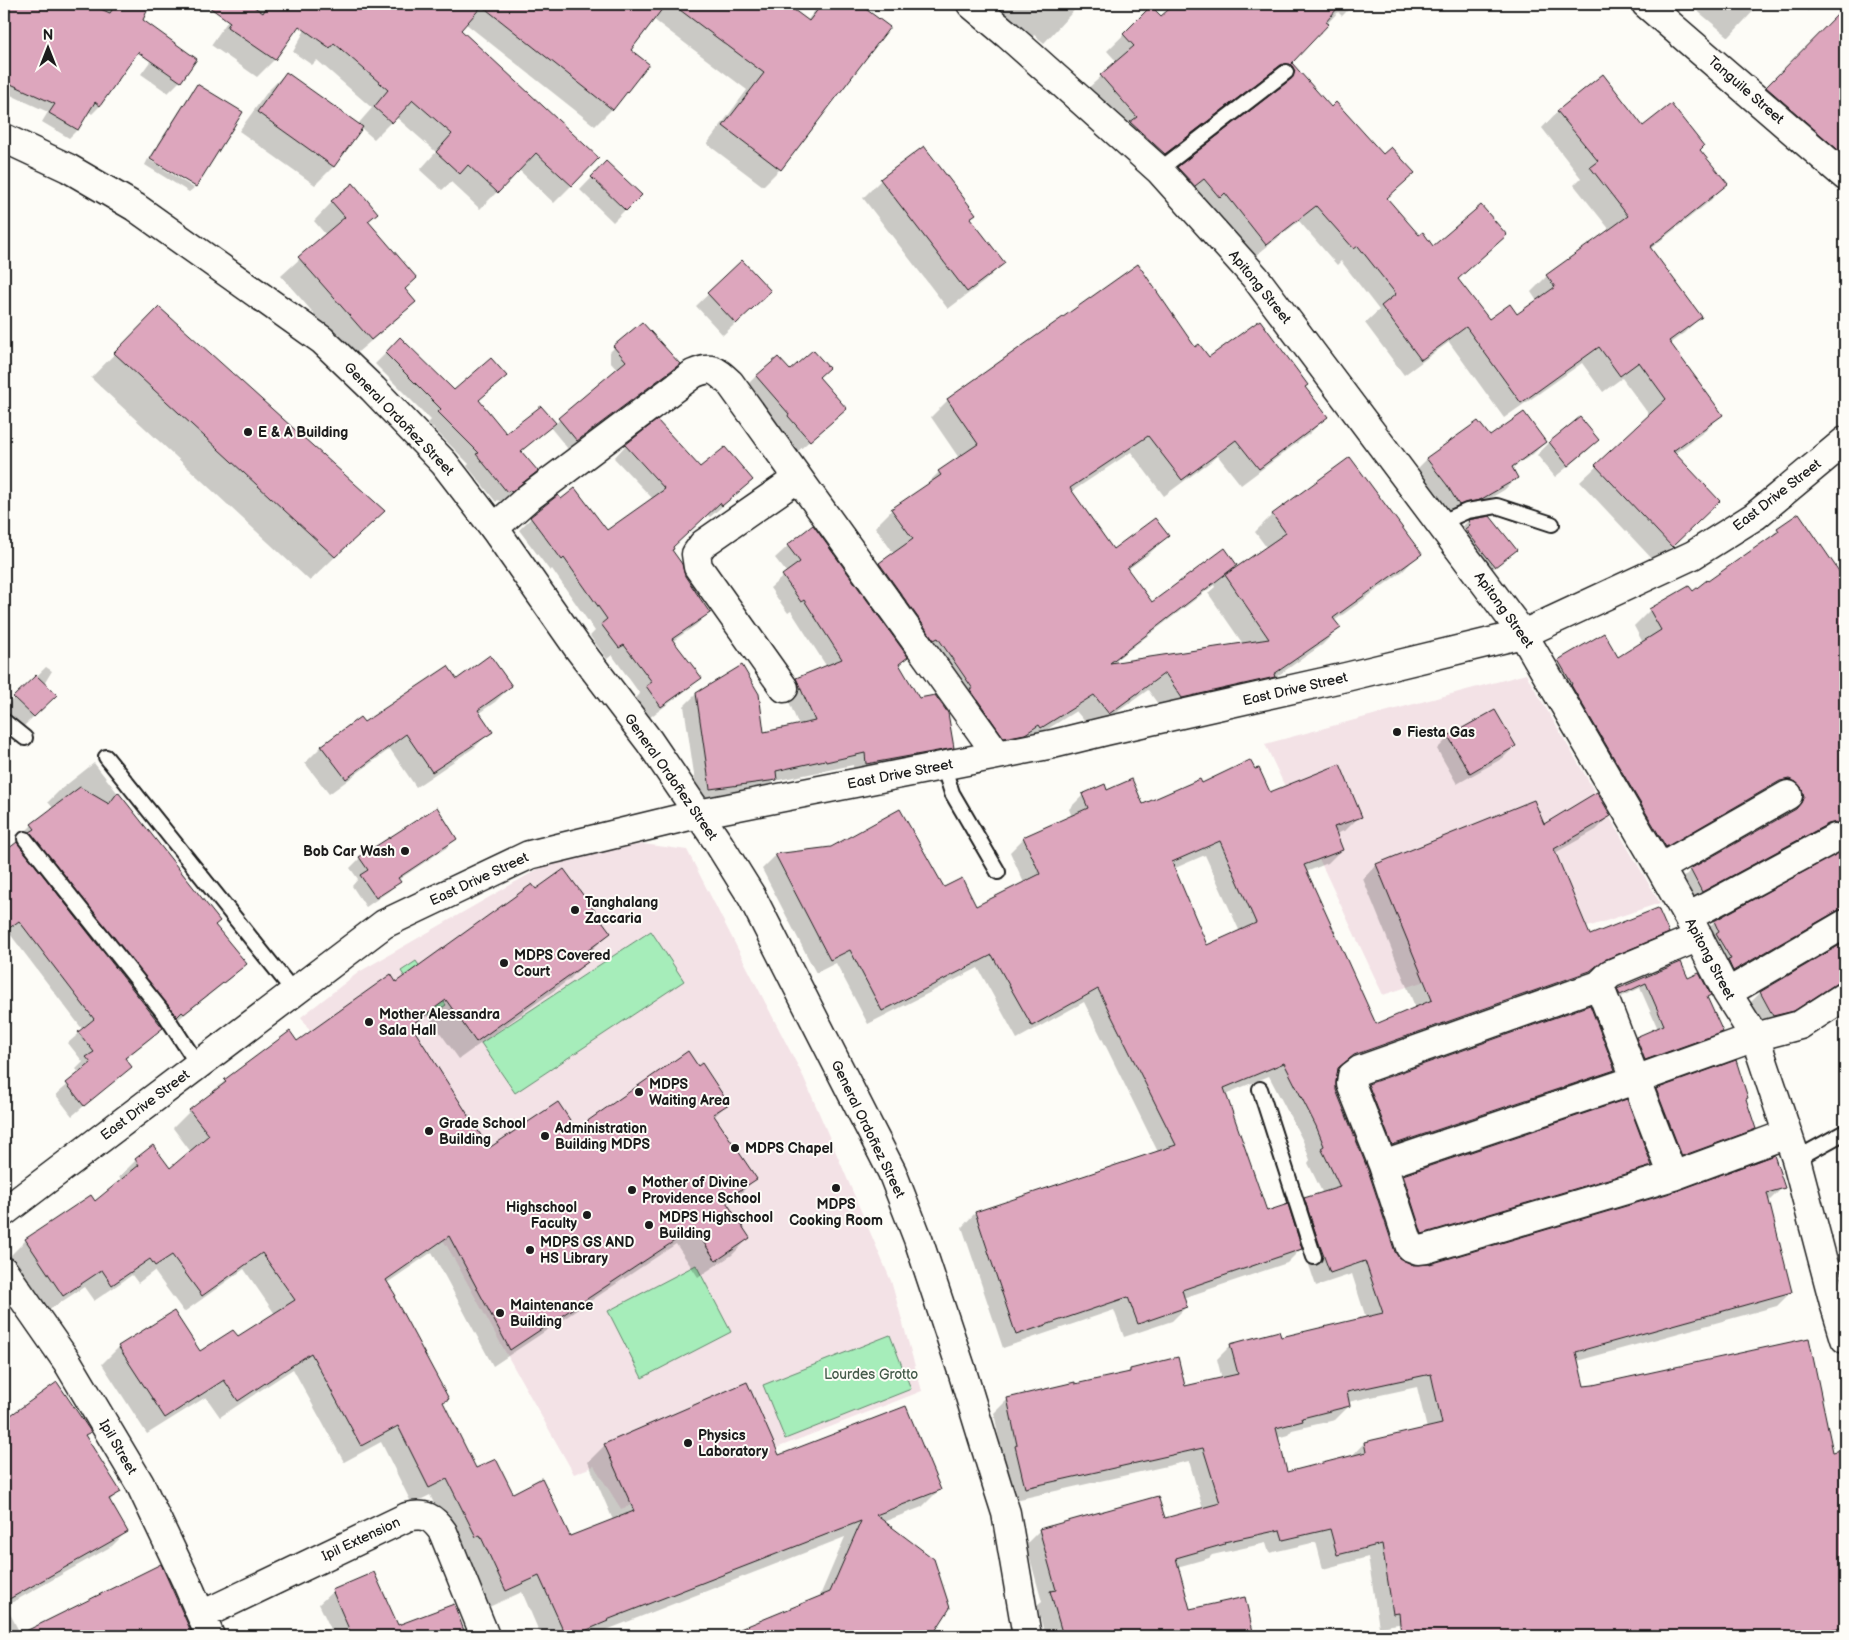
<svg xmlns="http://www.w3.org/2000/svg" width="1849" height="1640" font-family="'Balsamiq Sans',sans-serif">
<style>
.built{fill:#f3e2e6}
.green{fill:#a6edba;stroke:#61846b}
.shadow{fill:#0003;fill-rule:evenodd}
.building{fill:#dda6bd;stroke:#1c1c1c;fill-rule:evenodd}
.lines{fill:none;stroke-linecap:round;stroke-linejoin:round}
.service-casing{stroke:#1c1c1c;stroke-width:18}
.minor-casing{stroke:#1c1c1c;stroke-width:31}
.tertiary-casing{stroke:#1c1c1c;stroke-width:31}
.secondary-casing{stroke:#1c1c1c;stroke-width:31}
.service{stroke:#fdfcf7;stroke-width:14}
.minor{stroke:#fdfcf7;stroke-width:28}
.tertiary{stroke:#fdfcf7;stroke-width:28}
.secondary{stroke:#fdfcf7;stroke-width:28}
.poi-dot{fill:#1c1c1c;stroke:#fdfcf7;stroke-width:2}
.labels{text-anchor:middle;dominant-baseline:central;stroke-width:4;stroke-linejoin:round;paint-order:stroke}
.street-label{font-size:14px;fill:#1c1c1c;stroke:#fdfcf7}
.poi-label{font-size:14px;font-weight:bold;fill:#1c1c1c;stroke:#fdfcf7;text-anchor:start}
.park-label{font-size:14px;fill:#455b4b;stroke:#fdfcf7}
</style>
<rect width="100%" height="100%" fill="#fdfcf7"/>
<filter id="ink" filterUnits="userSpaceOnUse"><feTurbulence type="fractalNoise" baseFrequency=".02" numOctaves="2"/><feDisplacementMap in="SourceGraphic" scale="10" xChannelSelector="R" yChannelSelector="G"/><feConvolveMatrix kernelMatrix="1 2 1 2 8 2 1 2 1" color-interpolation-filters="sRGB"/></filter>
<g filter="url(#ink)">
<path class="built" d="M1526 674 1660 903 1383 995 1265 744Z
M643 844 687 850 804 1078 891 1281 922 1391 621 1509 594 1466 574 1474 507 1355 448 1248 301 1017 359 972 552 861Z"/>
<path class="green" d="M651 931 684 981 515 1093 481 1043Z
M416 961 446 1005 430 1016 401 971Z
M696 1265 731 1332 642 1378 608 1311Z
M890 1335 911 1389 785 1439 763 1385Z"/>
<path class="shadow" d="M4 4H147L100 106 92 114 88 111 77 130 69 138 42 122 48 112 4 92Z
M244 4H284L306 14 274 60 257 77 211 45 229 19Z
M299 4H403L410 10 416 4H784L807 21 820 4H857L888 27 780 169 763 186 707 144 747 90 653 19 629 50 612 109 595 126 465 23 459 30 571 186 554 203 519 170 480 209 451 182 442 190 420 170 436 152 396 117 374 139 361 128 333 167 315 185 239 131 268 91 286 73 358 124 372 108 317 60 312 65 293 52 314 13Z
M977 4H1080L1044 43 1034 35 1026 43Z
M1177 4H1354L1342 16 1338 12 1291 63 1330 109 1383 155 1413 173 1386 199 1419 237 1433 248 1506 235 1457 280 1489 321 1517 316 1537 301 1531 292 1547 276 1610 230 1574 185 1581 178 1542 128 1558 111 1643 127 1699 150 1726 184 1710 201 1650 249 1700 317 1684 333 1669 344 1721 415 1705 431 1674 454 1702 517 1655 562 1580 482 1650 416 1622 378 1603 392 1582 363 1504 418 1449 342 1404 375 1365 323 1379 310 1341 261 1337 265 1299 221 1249 261 1162 184 1178 168 1279 89 1276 83 1268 79 1263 81 1148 170 1084 92 1117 62 1107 51 1151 8 1161 18Z
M1689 4H1760L1729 37Z
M1799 4H1815L1808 11Z
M1845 9V182L1754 101Z
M157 52 180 81 168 93 141 74Z
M198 85 195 186 150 157 192 91Z
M148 159 194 188 189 192 145 165Z
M606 163 640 195 613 222 580 190Z
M881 180 969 218 1003 263 985 281 948 309 863 198Z
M332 202 367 222 404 289 414 302 396 320 352 357 281 276 326 235 314 221Z
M742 262 758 303 723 335 696 306Z
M1137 266 1195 348 1209 359 1304 387 1326 417 1309 434 1241 485 1218 456 1164 496 1131 452 1071 492 1113 551 1167 536 1150 553 1127 570 1152 603 1236 565 1227 574 1228 575 1267 548 1255 532 1272 515 1350 459 1420 553 1403 571 1334 621 1339 628 1322 645 1267 683 1165 714 1148 690 1092 730 1076 711 1024 744 1006 750 862 581 879 564 894 554 875 527 892 510 922 489 939 472 959 458 931 417 948 400ZM1214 585 1215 587 1208 593 1243 644 1112 663Z
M135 333 383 511 310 581 91 378Z
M400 339 453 392 478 401 506 435 555 424 618 370 610 361V352L619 343 678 364 669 373 568 449 550 427 520 452 536 471 500 502 498 500 496 502 467 466 469 464 428 423 431 420 375 364Z
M790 371 818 377 846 409 797 452 744 388 756 376Z
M1580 419 1598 440 1586 452 1555 477 1537 455 1549 443Z
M657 422 700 469 752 480 710 517 707 514 671 547 670 550 684 576 708 613 696 625 673 641 700 677 688 689 649 718 635 699 640 694 612 655 607 659 590 636 595 631 552 569 550 571 519 530 531 518 607 532 653 499 614 458 625 446Z
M1489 438 1545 442 1533 454 1511 469 1516 478 1504 490 1467 512 1446 517 1415 471 1427 459Z
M1799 515 1845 583V983L1776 1026 1757 1032 1744 1009 1760 993 1844 944 1842 932 1717 986 1698 938 1714 922 1835 856 1833 847 1686 907 1674 886 1691 870 1787 815 1785 803 1649 862 1543 677 1559 661 1617 658 1643 643 1634 626 1650 610 1693 593 1708 583 1766 542 1778 529Z
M1490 517 1515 550 1482 578 1456 533 1468 521Z
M788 546 907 657 898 666 918 699 952 747 940 760 854 775 853 765 774 781 763 792 698 801 684 706 696 694 763 733 799 726 785 692 797 680 827 667 791 611 788 613 770 588 787 573 775 558Z
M46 667 52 671 44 684 55 695 23 727 19 723 9 732 4 729V708Z
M456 681 511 686 495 702 479 713 491 731 475 747 416 787 390 749 329 794 305 763 321 747 360 719 364 724Z
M4 733 9 738 4 747Z
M1449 737 1515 746 1503 758 1457 784 1437 749Z
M94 763 218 921 214 925 245 964 233 976 171 1025 170 1023 165 1027 163 1026 151 1038 124 1060 130 1067 72 1116 56 1095 80 1074 76 1069 83 1062 68 1043 83 1030 10 934 4 939V854L17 844 18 846 23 841 20 837 32 825 54 809 48 802 60 790Z
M1201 785 1269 793 1360 816 1346 830 1336 834 1342 849 1328 863 1306 872 1376 1026 1416 1009 1363 879 1376 865 1533 801 1544 826 1610 816 1596 830 1555 853 1589 937 1667 932 1653 946 1589 973 1575 985 1339 1069 1336 1071 1335 1090 1394 1252 1398 1259 1413 1266 1431 1265 1783 1187 1768 1202 1791 1292 1777 1306 1577 1361 1583 1387 1832 1453 1845 1450V1636H1447L1444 1617 1379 1627 1368 1557 1323 1569 1316 1542 1269 1553 1266 1543 1212 1555 1209 1558 1177 1567 1189 1610 1244 1598 1252 1636H1045L1037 1606 1042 1602 1026 1544 1040 1530 1164 1520 1203 1509 1189 1461 1011 1501 994 1413 1008 1399 1126 1374 1130 1370 1184 1388 1222 1379 1217 1359 1231 1345 1280 1338 1366 1318 1352 1274 1316 1286 1303 1247 1287 1263 1183 1298 1186 1307 1172 1321 1124 1337 1114 1310 1003 1348 962 1227 975 1213 1158 1152 1084 1002 1017 1039 978 968 868 1024 836 963 816 973 762 869 776 855 832 848 944 888 975 908 1024 883 1010 852 1024 838 1072 817 1069 809 1083 795 1107 792 1142 806ZM1205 855 1240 932 1206 947 1173 869ZM1269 1076 1303 1141 1310 1160 1308 1163 1323 1194 1305 1199 1290 1215 1266 1212 1225 1094ZM1417 1387 1427 1429 1364 1443 1350 1458 1286 1474 1277 1438 1288 1435 1292 1430 1335 1420 1349 1406 1348 1402Z
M456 838 446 848 398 880 399 882 389 891 366 907 352 886 358 879 350 868 360 858Z
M535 890 610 933 584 957 587 961 570 979 459 1059 428 1016 411 1028 488 1149 576 1131 727 1104 714 1117 755 1179 738 1196 726 1204 749 1238 732 1255 698 1277 676 1244 493 1366 432 1252 387 1283 448 1398 442 1404 475 1470 512 1494 569 1537 613 1520 588 1462 605 1445 778 1457 939 1490 922 1507 883 1522 948 1608 930 1636H723L819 1598 845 1537 591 1636H541L522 1592 489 1607 463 1552 458 1554 430 1495 412 1504 381 1442 344 1462 293 1369 220 1417 206 1397 147 1434 102 1364 119 1347 199 1353 237 1338 275 1314 244 1269 184 1312 154 1271 138 1283 132 1275 94 1301 84 1287 46 1312 9 1257 26 1240 95 1203 122 1181 119 1177 136 1160 170 1170 191 1152 173 1128 190 1111 225 1081 297 1043 396 983Z
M1680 963 1687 980 1706 998 1722 1032 1716 1037 1639 1065 1631 1044 1637 1038 1658 1029 1640 988 1614 1000 1612 996 1618 990Z
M1614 1070 1605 1078 1383 1153 1360 1094 1368 1085Z
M1657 1090 1745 1100 1755 1128 1745 1138 1672 1165 1647 1100Z
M1651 1166 1644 1172 1415 1240 1397 1183 1403 1176Z
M57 1384 89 1431 84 1436 119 1491 109 1502 126 1532 112 1546 6 1606 21 1635 160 1566 192 1636H4V1421Z
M374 1573 397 1627 464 1636H334L319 1604 333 1591Z"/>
<path class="building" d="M4 4H89L110 13 116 4H150L143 20 197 59 181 82 138 52 100 106 95 102 78 130 49 113 55 104 4 81Z
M205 4H250L263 13 268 5 267 4H666L631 50 649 64 613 110 482 6 461 30 599 158 572 186 536 153 498 193 468 165 460 174 436 152 452 134 413 100 392 123 374 107 388 90 334 43 330 48 299 26 275 60 227 27 230 22Z
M672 4H786L809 21 822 4H859L890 27 781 170 723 126 764 73Z
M1175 4H1341L1326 22 1329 24 1292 63 1331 107 1336 102 1383 154 1391 147 1415 173 1387 198 1419 235 1423 232 1433 246 1481 205 1507 235 1458 279 1489 319 1510 304 1517 314 1555 287 1546 275 1628 216 1590 167 1598 161 1557 111 1603 74 1643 126 1671 104 1704 146 1700 150 1728 184 1650 247 1702 317 1669 341 1723 415 1673 451 1720 501 1672 547 1595 465 1666 399 1639 362 1620 376 1599 347 1521 403 1466 327 1421 360 1381 306 1396 294 1358 246 1354 249 1316 206 1266 245 1225 193 1220 198 1204 179 1195 186 1177 167 1291 79 1295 71 1290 64 1281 65 1165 154 1130 122 1137 117 1100 75 1134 46 1123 34 1151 6 1161 16Z
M1845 7V156L1766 87Z
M286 72 363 127 334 167 257 112Z
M197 84 243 112 196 187 150 159Z
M924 146 976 214 970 218 1005 263 967 292 880 179Z
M606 161 642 195 626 211 591 177Z
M353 183 378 213 368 221 417 278 405 289 416 302 371 340 298 257 345 217 331 201Z
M742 260 771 291 736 324 707 293Z
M1138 264 1195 347 1199 344 1209 357 1260 320 1308 385 1305 387 1328 417 1259 469 1236 440 1182 480 1148 436 1070 488 1113 549 1155 518 1169 536 1127 568 1152 602 1225 548 1237 565 1110 663 1269 639 1225 575 1286 533 1272 514 1350 457 1422 554 1333 618 1341 628 1274 674 1275 677 1182 698 1165 673 1109 714 1094 695 1041 728 1039 725 1025 734 1004 738 970 689H973L938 638 934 640 879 563 913 539 891 509 941 475 938 471 978 444 947 399Z
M159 307 385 511 335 557 114 353Z
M642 322 680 364 577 441 558 418 626 361 613 346Z
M400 337 454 390 491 358 507 376 479 400 506 433 541 406 556 423 521 451 538 471 511 492 510 490 507 492 476 454 479 453 438 412 441 409 385 353Z
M813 350 829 368 819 377 847 409 810 441 788 416 789 414 756 376 778 357 790 370Z
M1524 412 1546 442 1512 467 1518 478 1480 500 1459 505 1447 485 1426 458 1478 421 1490 436Z
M1580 417 1599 440 1568 466 1549 442Z
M657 420 700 467 725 447 753 480 722 506 720 503 673 547 674 549 672 550 682 564 685 576 710 613 672 639 702 678 661 707 646 686 652 682 624 645 619 648 601 624 607 619 564 558 562 560 530 517 558 495 561 499 575 488 607 530 665 489 625 445Z
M1799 513 1845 580V827L1836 822 1828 824 1702 892 1690 869 1796 809 1801 803 1804 796 1801 787 1796 782 1789 779 1780 781 1666 847 1571 685 1572 684 1558 660 1604 633 1618 657 1661 630 1649 609 1689 586 1693 591 1707 580 1708 581 1779 531 1777 528Z
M1490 516 1517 550 1495 567 1465 529 1470 525 1468 520Z
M813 525 908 657 899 664 919 698 935 695 948 713 954 748 866 764 865 753 826 762 825 760 776 771 777 780 710 789 696 693 742 665 759 694 764 732 815 721 796 678 842 659 804 600 801 602 782 575 800 562 787 545Z
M490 655 512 686 478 710 493 732 432 772 406 734 346 779 321 746 360 717 364 722 448 666 457 679Z
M36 675 57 695 34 717 13 697Z
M1495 710 1516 746 1470 773 1448 736Z
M1250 760 1255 769 1259 768 1270 792 1340 764 1362 817 1334 827 1343 850 1304 865 1376 1024 1432 1000 1376 864 1534 800 1544 824 1597 792 1611 816 1554 849 1590 935 1658 908 1669 933 1604 960 1590 971 1354 1055 1338 1068 1336 1082V1090L1368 1170 1395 1252 1399 1258 1413 1265 1430 1264 1677 1191 1774 1155 1785 1188 1767 1193 1792 1292 1576 1352 1584 1386 1593 1385 1809 1338 1833 1452 1845 1449V1627L1798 1636H1401L1399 1613 1393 1614 1382 1544 1337 1555 1330 1529 1283 1540 1280 1530 1224 1542 1225 1544 1176 1558 1190 1609 1245 1597 1254 1636H1063L1050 1591 1056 1590 1039 1529 1158 1496 1165 1518 1220 1503 1203 1448 1025 1488 1015 1446 1017 1445 1007 1398 1075 1382V1384L1130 1372V1369L1178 1357 1185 1386 1238 1374 1230 1344 1279 1331 1281 1337 1383 1313 1365 1261 1330 1273 1319 1243 1304 1198 1340 1187 1321 1148 1324 1146 1316 1126 1284 1063 1224 1088 1267 1211 1288 1204 1302 1249 1182 1290 1187 1307 1138 1324 1128 1297 1016 1335 975 1212 1176 1145 1098 989 1032 1026 992 955 882 1011 850 950 830 960 775 854 831 847 900 809 944 887 962 878 976 906 1040 874 1023 837 1088 808 1082 794 1105 784 1107 790 1132 779 1143 804 1200 779 1202 783ZM1220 841 1256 923 1207 945 1172 862ZM1431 1374 1442 1424 1364 1442 1366 1452 1287 1472 1276 1428 1303 1421 1302 1418 1350 1406 1347 1392Z
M80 787 109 804 118 792 220 921 215 925 247 964 184 1014 182 1012 177 1017 30 832 35 829 31 824Z
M437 807 457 839 398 878 401 882 376 898 360 875 368 870 359 857Z
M17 842 163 1028 125 1058 132 1067 84 1106 66 1083 91 1063 86 1057 94 1052 78 1032 94 1019 19 921 4 932V852Z
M1845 849V908L1837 911 1733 971 1728 960 1731 959 1716 934 1719 932 1714 921Z
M564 869 611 933 583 954 588 962 476 1042 446 1000 411 1025 489 1148 558 1102 576 1129 688 1051 698 1066 702 1063 729 1104 713 1114 757 1179 725 1200 750 1238 716 1261 694 1228 510 1350 449 1236 386 1280 396 1296 394 1297 449 1399 443 1402 476 1468 496 1459 513 1493 542 1478 570 1536 634 1511 604 1444 747 1382 779 1455 906 1406 941 1490 876 1515 934 1559 950 1608 932 1636H723L830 1592 861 1521 607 1620 608 1621 573 1636H566L539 1576 506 1591 480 1535 476 1537 447 1479 429 1488 398 1426 361 1446 311 1353 238 1401 224 1380 165 1418 118 1346 174 1311 200 1351 233 1330 238 1336 295 1300 262 1253 202 1296 172 1255 155 1266 150 1259 112 1285 102 1270 63 1296 25 1239 91 1195 95 1201 139 1165 135 1159 153 1145 170 1168 209 1135 189 1110 226 1082 224 1080 290 1031 297 1041 391 974 396 982 532 884 536 889Z
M1845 942V981L1837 983 1794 1011 1773 1016 1760 992Z
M1681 962 1688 978 1699 973 1711 995 1707 997 1723 1032 1645 1060 1636 1037 1664 1025 1646 983 1620 995 1617 989Z
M1590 1005 1615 1070 1392 1145 1368 1084Z
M1736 1060 1748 1098 1746 1099 1756 1129 1682 1156 1656 1089Z
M1627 1099 1652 1166 1422 1234 1403 1175Z
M57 1382 91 1432 85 1435 121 1492 109 1499 128 1532 4 1602V1420Z
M161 1564 193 1636H16Z
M374 1572 398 1625 454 1604 466 1636H352L332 1590Z"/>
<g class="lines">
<defs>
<path id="service" d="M1159 170 1286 72
M1440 523 1467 511 1497 506 1552 524
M4 721 25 738
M106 757 294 992
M943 765 952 793 998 872
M25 839 166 1016 198 1065
M1260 1089 1314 1257
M1796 1159 1845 1132"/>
<path id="minor" d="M971 4 1008 35 1159 170 1255 277 1523 634 1660 868 1688 917 1727 993 1755 1037 1796 1159 1834 1303 1845 1339
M1646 4 1845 176
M494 528 528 498 693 374C712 366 715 369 730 383L997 754
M784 688 698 567 696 554 703 544 798 478
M1660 868 1788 795
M1688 917 1835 838
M1699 937 1610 974 1599 985 1360 1070 1352 1076 1351 1084 1383 1165 1410 1247 1418 1250 1426 1249 1673 1176 1787 1134
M1599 985 1673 1176
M1727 993 1845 924
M1383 1165 1635 1080 1755 1037 1800 1025 1845 996
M4 1271 68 1363 140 1484 187 1583 210 1636
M202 1615 407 1517C425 1513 433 1517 443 1532L485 1636"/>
<path id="tertiary" d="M4 1212 384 924 529 855 698 814 1053 744 1106 731 1346 677 1523 634 1693 555 1755 516 1845 441"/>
<path id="secondary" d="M4 138 68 168 135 207 322 340 373 389 444 463 494 528 578 648 649 741 719 844 752 897 892 1172 918 1239 962 1371 998 1488 1006 1513 1027 1636"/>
</defs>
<use href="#service" class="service-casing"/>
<use href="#minor" class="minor-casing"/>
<use href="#tertiary" class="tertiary-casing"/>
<use href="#secondary" class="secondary-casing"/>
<use href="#service" class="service"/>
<use href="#minor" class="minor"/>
<use href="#tertiary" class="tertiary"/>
<use href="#secondary" class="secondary"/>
</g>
</g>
<g class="poi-dot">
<circle cx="248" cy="432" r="5"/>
<circle cx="1397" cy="732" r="5"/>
<circle cx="405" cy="851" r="5"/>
<circle cx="575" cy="910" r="5"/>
<circle cx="504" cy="963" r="5"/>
<circle cx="369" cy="1022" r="5"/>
<circle cx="639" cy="1092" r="5"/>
<circle cx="429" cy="1131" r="5"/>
<circle cx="545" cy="1136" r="5"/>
<circle cx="735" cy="1148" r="5"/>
<circle cx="836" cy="1188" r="5"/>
<circle cx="632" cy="1190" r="5"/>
<circle cx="587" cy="1215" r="5"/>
<circle cx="649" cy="1225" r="5"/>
<circle cx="530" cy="1250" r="5"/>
<circle cx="500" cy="1313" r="5"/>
<circle cx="688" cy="1443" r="5"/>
</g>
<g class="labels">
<g class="street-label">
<text transform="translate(1746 90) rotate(41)">Tanguile Street</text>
<text transform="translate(1260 287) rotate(51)">Apitong Street</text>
<text transform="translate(399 419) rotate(46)">General Ordoñez Street</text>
<text transform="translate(1777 495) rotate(-38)">East Drive Street</text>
<text transform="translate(1504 610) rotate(54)">Apitong Street</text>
<text transform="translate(1295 689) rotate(-13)">East Drive Street</text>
<text transform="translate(900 774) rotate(-11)">East Drive Street</text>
<text transform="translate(671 777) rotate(55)">General Ordoñez Street</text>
<text transform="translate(479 879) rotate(-25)">East Drive Street</text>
<text transform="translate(1710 959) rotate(62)">Apitong Street</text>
<text transform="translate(145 1105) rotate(-37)">East Drive Street</text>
<text transform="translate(868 1129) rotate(64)">General Ordoñez Street</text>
<text transform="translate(118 1447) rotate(60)">Ipil Street</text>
<text transform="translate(361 1539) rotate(-25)">Ipil Extension</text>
</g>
<g class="poi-label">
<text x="258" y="432">E &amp; A Building</text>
<text x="1407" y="732">Fiesta Gas</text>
<text x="395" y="851" text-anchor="end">Bob Car Wash</text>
<text x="585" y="902">Tanghalang<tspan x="585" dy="16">Zaccaria</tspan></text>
<text x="514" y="955">MDPS Covered<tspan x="514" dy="16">Court</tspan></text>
<text x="379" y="1014">Mother Alessandra<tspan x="379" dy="16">Sala Hall</tspan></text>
<text x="649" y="1084">MDPS<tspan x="649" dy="16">Waiting Area</tspan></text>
<text x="439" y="1123">Grade School<tspan x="439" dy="16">Building</tspan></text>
<text x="555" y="1128">Administration<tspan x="555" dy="16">Building MDPS</tspan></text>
<text x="745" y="1148">MDPS Chapel</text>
<text x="642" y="1182">Mother of Divine<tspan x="642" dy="16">Providence School</tspan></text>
<text x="836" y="1204" text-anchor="middle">MDPS<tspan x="836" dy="16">Cooking Room</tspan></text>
<text x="577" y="1207" text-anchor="end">Highschool<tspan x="577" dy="16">Faculty</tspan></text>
<text x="659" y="1217">MDPS Highschool<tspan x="659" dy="16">Building</tspan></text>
<text x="540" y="1242">MDPS GS AND<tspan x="540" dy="16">HS Library</tspan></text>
<text x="510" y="1305">Maintenance<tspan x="510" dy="16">Building</tspan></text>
<text x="698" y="1435">Physics<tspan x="698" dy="16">Laboratory</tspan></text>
</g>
<g class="park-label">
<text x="871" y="1374">Lourdes Grotto</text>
</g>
</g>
<rect width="1849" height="1640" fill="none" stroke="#fdfcf7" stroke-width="20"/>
<rect x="10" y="10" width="1829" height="1620" fill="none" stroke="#1c1c1c" stroke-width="2" filter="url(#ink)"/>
<g transform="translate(48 48)" stroke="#fdfcf7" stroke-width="4" paint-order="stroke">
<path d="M0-4L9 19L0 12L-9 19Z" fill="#1c1c1c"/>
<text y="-8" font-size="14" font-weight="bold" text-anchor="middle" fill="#1c1c1c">N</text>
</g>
</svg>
